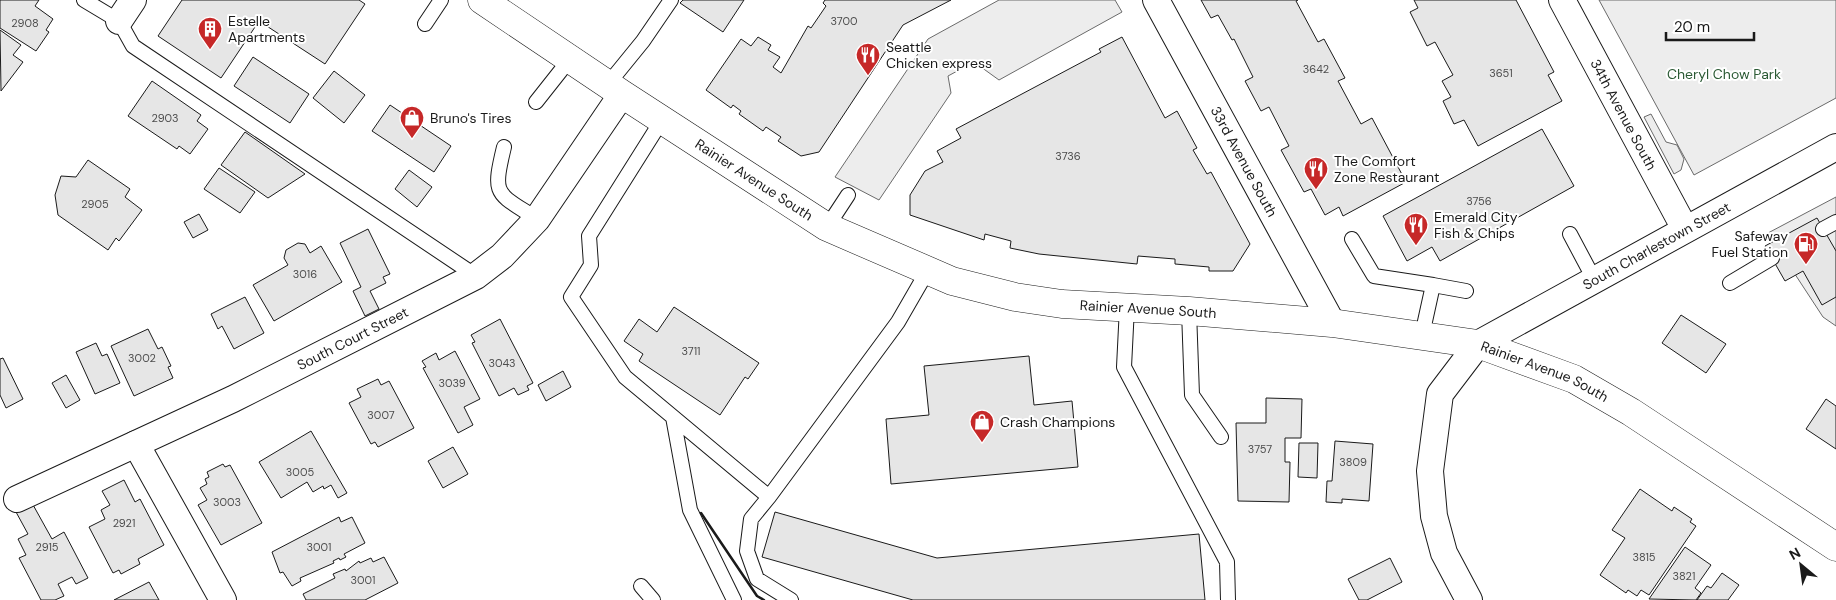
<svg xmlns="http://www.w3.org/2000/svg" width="1836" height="600" font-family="'DM Sans',sans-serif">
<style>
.built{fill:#ededed;stroke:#6a6a6a}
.building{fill:#e6e6e6;stroke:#1a1a1a}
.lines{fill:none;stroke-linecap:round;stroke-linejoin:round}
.service-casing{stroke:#1a1a1a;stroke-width:16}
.minor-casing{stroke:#1a1a1a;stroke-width:28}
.primary-casing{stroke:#1a1a1a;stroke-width:29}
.service{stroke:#fff;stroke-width:14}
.minor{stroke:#fff;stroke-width:26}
.primary{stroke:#fff;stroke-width:28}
.wall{stroke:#1a1a1a;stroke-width:2.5}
.labels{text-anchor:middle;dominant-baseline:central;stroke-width:4;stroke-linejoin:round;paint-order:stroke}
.number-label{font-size:11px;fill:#4d4d4d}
.poi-label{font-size:14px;fill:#1a1a1a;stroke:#fff;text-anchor:start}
.park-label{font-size:14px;fill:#2b5a34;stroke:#fff}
.street-label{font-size:14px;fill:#1a1a1a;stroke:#fff}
</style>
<rect width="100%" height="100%" fill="#fff"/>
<path class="built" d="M999 0H1115L1122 12 999 80 974 62 948 76 951 93 879 200 835 177 928 39Z
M1599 0H1836V98L1694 175Z
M1651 114 1666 142 1677 145 1684 159 1681 170 1674 174 1644 117Z
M1836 197V326L1823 317 1768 233Z"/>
<path class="building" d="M0 0H39L35 6 53 19 46 30 49 32 36 51 0 28Z
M182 0H359L365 4 325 64 259 21 221 78 158 36Z
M683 0H744L723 32 680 3Z
M825 0H951L903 25 819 152 801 156 778 141 781 137 766 127 763 131 739 114 741 111 733 105 731 108 706 90 741 39 751 46 758 37 771 45 768 50 780 57 773 67 781 73 808 26 811 28 826 6 823 3Z
M1201 0H1298L1296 1 1318 42 1324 39 1345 78 1338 81 1361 124 1372 118 1406 182 1343 216 1339 207 1325 215 1311 189 1304 192 1281 150 1289 146 1269 107 1261 111 1245 81 1253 77 1234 39 1232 40 1218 15 1211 18Z
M1414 0H1516L1554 72 1548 75 1562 101 1478 146 1464 120 1454 124 1443 101 1451 97 1442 81 1453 75 1435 42 1427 46 1410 12 1418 8Z
M0 30 21 45 13 55 23 62 1 91Z
M1122 37 1165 118 1177 111 1197 148 1193 150 1207 174 1211 172 1250 244 1233 271H1209V267L1175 264V259L1138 256 1137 264 1039 254 1010 248 1011 241 985 234 984 240 910 215V195L925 171 943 162 937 151 961 138 956 129 1101 52 1099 49Z
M253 57 309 94 290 123 234 86Z
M334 71 365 95 344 123 313 98Z
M152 81 201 115 197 121 208 129 190 154 179 146 177 149 128 116Z
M390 105 451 146 434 172 372 131Z
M1542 129 1574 186 1440 261 1432 247 1407 261 1383 216Z
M245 132 305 174 268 198 221 165Z
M88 160 130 189 125 197 142 210 119 241 116 238 108 250 58 215 55 195 61 176 76 177Z
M219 168 255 192 240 213 204 189Z
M409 170 432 187 417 207 395 189Z
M199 214 208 230 193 238 184 222Z
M1817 218 1836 251V297L1822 305 1803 271 1785 281 1765 246Z
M368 229 390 274 383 277 386 283 370 291 379 309 365 316 353 291 361 287 340 243Z
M298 243 305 244 310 253 321 246 342 282 274 321 253 285 288 265 284 258 286 250Z
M245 297 264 333 234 349 222 326 218 329 211 314Z
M674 307 759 363 748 379 745 377 720 415 639 361 643 354 624 341 639 319 657 332Z
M1681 315 1726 344 1706 373 1662 343Z
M500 319 533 383 527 386 529 390 518 395 514 388 499 396 472 343 475 342 471 335Z
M148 329 158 349 162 347 171 366 168 367 173 378 134 396 111 346Z
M96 343 102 356 107 354 120 383 95 394 76 352Z
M455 351 480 399 464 407 473 425 458 433 423 368 426 367 422 361 436 353 439 360Z
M1029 356 1034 405 1072 401 1078 467 891 484 886 419 929 415 924 366Z
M3 358 23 399 6 408 0 395V359Z
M563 371 571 387 546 401 538 385Z
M66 375 80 400 66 408 52 383Z
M378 379 381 385 389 381 414 428 378 447 375 442 371 444 349 403 361 397 357 389Z
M1266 398 1302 399 1301 438H1285V462H1290L1289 502 1238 501 1236 423H1266Z
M1826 399 1836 406V449L1806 429Z
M311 431 347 493 338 498 331 485 324 489 323 486 313 492 307 482 281 498 259 462Z
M1335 441 1373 444 1369 501 1342 499V503L1326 502 1327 481H1332Z
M1299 443H1318L1317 478 1298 477Z
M453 447 468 474 443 488 428 461Z
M223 464 225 467 230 465 262 523 221 545 198 505 207 500 200 488 207 484 205 479 209 477 207 472Z
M124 480 135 502 140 499 164 545 138 559 140 564 121 574 119 570 113 573 89 527 105 519 101 510 110 505 102 491Z
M1640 489 1672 511 1674 507 1692 519 1690 522 1696 526 1649 595 1641 590 1637 596 1628 590 1626 593 1600 575 1625 538 1612 530Z
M32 503 52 539 64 532 88 578 76 584 72 577 58 584 64 596 55 600H41L19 558 26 555 18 539 28 534 16 512Z
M775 512 937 558 1199 534 1205 600H913L762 557Z
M339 517 341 522 352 517 365 543 344 554 346 557 340 560 339 558 333 561 334 563 300 578 301 581 292 586 283 572 280 573 272 552Z
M1685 547 1711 565 1695 588 1701 593 1696 600 1649 599Z
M384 557 398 583 365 600H306L303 594 335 578 333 574 345 569 346 571 359 561 360 563 371 558 373 562Z
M1390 558 1402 582 1367 600H1359L1348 579Z
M1722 573 1739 585 1728 600H1697L1707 586 1711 588Z
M149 582 159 600H114Z"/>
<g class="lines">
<defs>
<path id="service" d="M84 0 119 21 133 46 476 276
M425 24 441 0
M608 84 643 41 671 0
M536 102 570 59
M662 120 589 236 591 265 571 297 625 377 769 497 898 322 928 270
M504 147C492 197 496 192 537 219
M827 227 848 195
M1823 229 1836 222
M1570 234 1595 281
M1352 239 1374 276 1433 285
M1730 283 1772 258
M1127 307 1124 367 1227 562 1228 600
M1189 311 1192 395 1221 437
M1422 335 1433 285 1466 291
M673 417 690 510 734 600
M769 497 751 519 747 551 757 579 791 600
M641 586 653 600"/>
<g id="minor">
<path id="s1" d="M1156 0 1332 323"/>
<path id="s2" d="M1562 0 1685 229"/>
<path d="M119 21 133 0"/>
<path d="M136 444 223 600"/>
<path id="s3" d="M17 499 233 399 476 276 502 256 537 219 622 94"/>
<path id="s4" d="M1469 600 1444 553 1434 516 1430 471 1440 394 1478 344 1836 147"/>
</g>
<g id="primary">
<path id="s5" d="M482 0 622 94 827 227 952 281 1015 297 1062 304 1189 311 1332 323 1478 344 1574 379 1631 412 1836 547"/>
</g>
</defs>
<use href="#service" class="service-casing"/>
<use href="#minor" class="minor-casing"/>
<use href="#primary" class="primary-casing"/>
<use href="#service" class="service"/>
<use href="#minor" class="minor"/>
<use href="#primary" class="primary"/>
<path class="wall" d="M701 513 757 596 764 600"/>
</g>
<defs>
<symbol id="building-pin" viewBox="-11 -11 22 30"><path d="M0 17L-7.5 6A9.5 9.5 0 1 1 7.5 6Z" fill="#c62828" stroke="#fff"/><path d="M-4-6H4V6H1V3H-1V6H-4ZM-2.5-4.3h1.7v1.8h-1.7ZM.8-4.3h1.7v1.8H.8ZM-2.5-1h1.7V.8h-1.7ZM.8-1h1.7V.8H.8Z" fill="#fff"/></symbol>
<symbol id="restaurant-pin" viewBox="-11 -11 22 30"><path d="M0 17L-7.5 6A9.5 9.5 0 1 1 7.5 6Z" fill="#c62828" stroke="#fff"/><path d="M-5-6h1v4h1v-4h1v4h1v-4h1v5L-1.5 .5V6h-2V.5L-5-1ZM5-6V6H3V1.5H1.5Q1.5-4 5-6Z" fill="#fff"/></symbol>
<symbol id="shop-pin" viewBox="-11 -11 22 30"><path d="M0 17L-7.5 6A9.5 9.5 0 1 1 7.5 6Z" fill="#c62828" stroke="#fff"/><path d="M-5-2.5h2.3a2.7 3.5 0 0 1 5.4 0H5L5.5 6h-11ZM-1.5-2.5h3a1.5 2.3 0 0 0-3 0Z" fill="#fff"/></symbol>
<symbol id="fuel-pin" viewBox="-11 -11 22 30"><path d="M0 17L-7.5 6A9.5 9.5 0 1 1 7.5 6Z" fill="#c62828" stroke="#fff"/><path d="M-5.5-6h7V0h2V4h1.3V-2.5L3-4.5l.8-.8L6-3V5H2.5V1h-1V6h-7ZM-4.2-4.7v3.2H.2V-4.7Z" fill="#fff"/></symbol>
</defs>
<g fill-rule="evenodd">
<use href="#building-pin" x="196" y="15" width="28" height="38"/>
<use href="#restaurant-pin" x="854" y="41" width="28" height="38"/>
<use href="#shop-pin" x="398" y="104" width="28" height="38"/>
<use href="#restaurant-pin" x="1302" y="155" width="28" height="38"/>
<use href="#restaurant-pin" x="1402" y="211" width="28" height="38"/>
<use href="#fuel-pin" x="1792" y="230" width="28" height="38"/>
<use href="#shop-pin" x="968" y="408" width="28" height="38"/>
</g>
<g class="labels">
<g class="number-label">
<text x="844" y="21">3700</text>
<text x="25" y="23">2908</text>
<text x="1316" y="69">3642</text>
<text x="1501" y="73">3651</text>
<text x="165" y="118">2903</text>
<text x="1068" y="156">3736</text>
<text x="1479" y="201">3756</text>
<text x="95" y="204">2905</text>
<text x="305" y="274">3016</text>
<text x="691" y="351">3711</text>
<text x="142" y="358">3002</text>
<text x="502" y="363">3043</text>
<text x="452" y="383">3039</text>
<text x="381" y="415">3007</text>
<text x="1260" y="449">3757</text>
<text x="1353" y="462">3809</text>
<text x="300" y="472">3005</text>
<text x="227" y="502">3003</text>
<text x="124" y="523">2921</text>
<text x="47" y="547">2915</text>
<text x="319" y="547">3001</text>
<text x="1644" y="557">3815</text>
<text x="1684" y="576">3821</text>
<text x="363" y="580">3001</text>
</g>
<g class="poi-label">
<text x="228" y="21">Estelle<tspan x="228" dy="16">Apartments</tspan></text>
<text x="886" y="47">Seattle<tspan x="886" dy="16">Chicken express</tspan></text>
<text x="430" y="118">Bruno's Tires</text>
<text x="1334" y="161">The Comfort<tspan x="1334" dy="16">Zone Restaurant</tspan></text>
<text x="1434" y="217">Emerald City<tspan x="1434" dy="16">Fish &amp; Chips</tspan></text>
<text x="1788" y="236" text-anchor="end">Safeway<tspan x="1788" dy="16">Fuel Station</tspan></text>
<text x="1000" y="422">Crash Champions</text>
</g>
<g class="park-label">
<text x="1724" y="74">Cheryl Chow Park</text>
</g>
<g class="street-label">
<text stroke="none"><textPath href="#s2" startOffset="130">34th Avenue South</textPath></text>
<text stroke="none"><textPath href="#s1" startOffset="184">33rd Avenue South</textPath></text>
<text stroke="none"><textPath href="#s5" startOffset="326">Rainier Avenue South</textPath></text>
<text stroke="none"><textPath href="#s4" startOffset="481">South Charlestown Street</textPath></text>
<text stroke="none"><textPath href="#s5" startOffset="748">Rainier Avenue South</textPath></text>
<text stroke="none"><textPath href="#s3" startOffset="372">South Court Street</textPath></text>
<text stroke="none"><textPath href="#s5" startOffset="1152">Rainier Avenue South</textPath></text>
</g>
</g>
<g transform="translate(1801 565) rotate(331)" stroke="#ffffff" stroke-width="4" paint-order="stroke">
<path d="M0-4L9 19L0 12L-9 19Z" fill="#1a1a1a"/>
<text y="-8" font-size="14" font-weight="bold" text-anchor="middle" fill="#1a1a1a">N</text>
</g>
<path d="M1666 32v8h88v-8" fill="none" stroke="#1a1a1a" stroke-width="2.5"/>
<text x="1674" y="32" font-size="15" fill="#1a1a1a" stroke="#ffffff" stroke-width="4" paint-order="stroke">20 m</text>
</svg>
